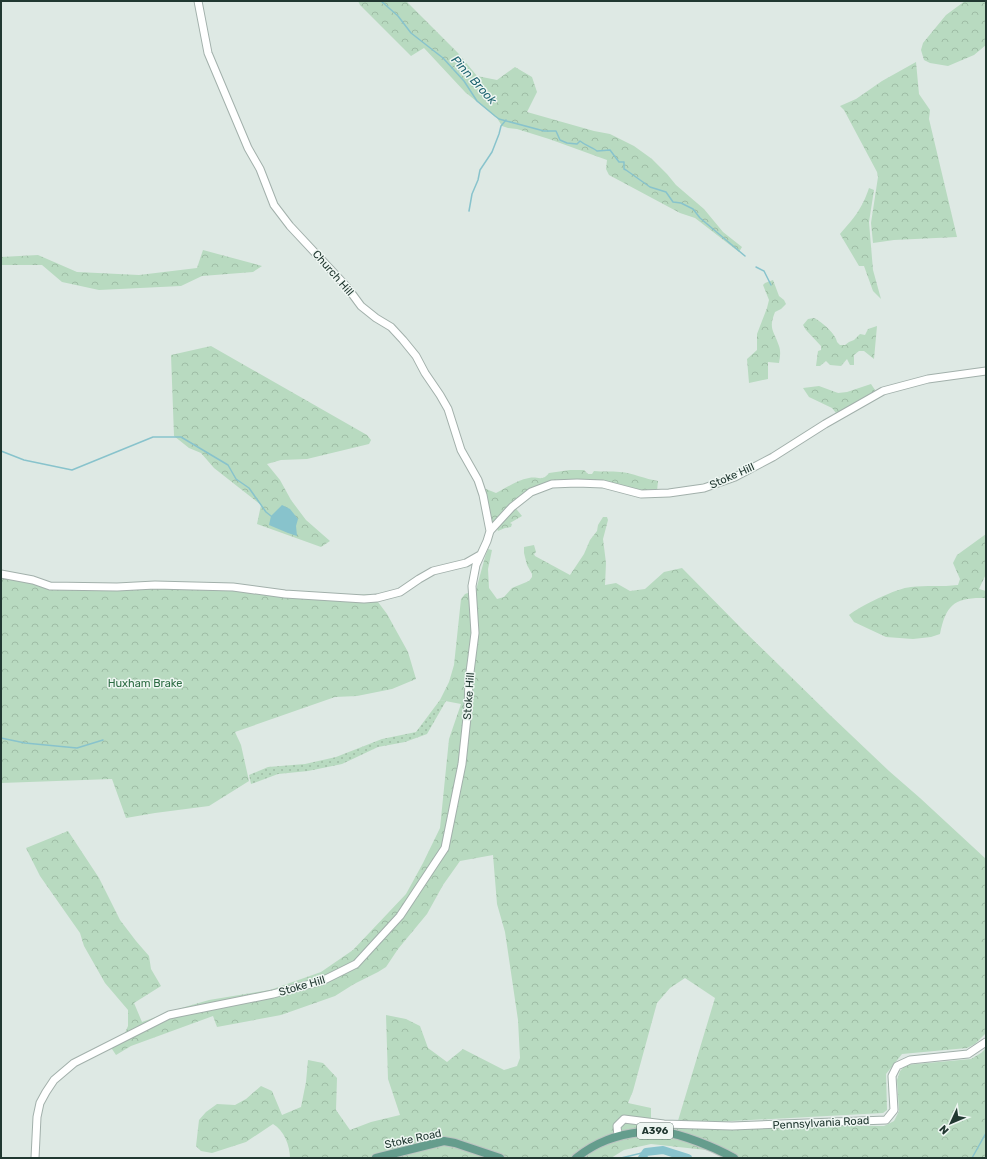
<svg xmlns="http://www.w3.org/2000/svg" width="987" height="1159" font-family="Rubik,sans-serif">
<style>
.grass{fill:url(#grass-dots)}
.forest{fill:url(#forest-crowns)}
.water{fill:#88c3cc}
.lines{fill:none;stroke-linecap:round;stroke-linejoin:round}
.stream{stroke:#88c3cc;stroke-width:1.5}
.river{stroke:#88c3cc;stroke-width:8}
.minor-casing{stroke:#a2b0ab;stroke-width:9}
.major-casing{stroke:#bcc3c1;stroke-width:10}
.minor{stroke:#fff;stroke-width:7}
.major{stroke:#659d8d;stroke-width:8}
.labels{text-anchor:middle;dominant-baseline:central;stroke-width:3;stroke-linejoin:round;paint-order:stroke}
.shield{fill:#eef6f2;stroke:#5e716b;stroke-width:1}
.shield-label{font-size:10px;font-weight:bold;fill:#213831}
.street-label{font-size:11px;fill:#213831;stroke:#eef6f2}
.park-label{font-size:11px;fill:#2d6c44;stroke:#eef6f2}
.water-label{font-size:12px;font-style:italic;fill:#1e6470;stroke:#eef6f2}
</style>
<defs>
<pattern id="grass-dots" width="8" height="8" patternUnits="userSpaceOnUse"><rect width="8" height="8" fill="#b8dac0"/><path d="M2 2h.1M6 6h.1" fill="none" stroke="#9ebca5" stroke-width="1.8" stroke-linecap="round"/></pattern>
<pattern id="forest-crowns" width="20" height="18" patternUnits="userSpaceOnUse"><rect width="20" height="18" fill="#b8dac0"/><path d="M2 6a3 3 0 1 1 6 0M12 15a3 3 0 1 1 6 0" fill="none" stroke="#9ebca5"/></pattern>
</defs>
<rect width="100%" height="100%" fill="#dee9e4"/>
<path class="grass" d="M440 700 446 701 427 734 405 742 378 747 342 764 308 771 278 774 251 784 249 775 268 767 305 764 336 757 382 739 416 732Z"/>
<path class="forest" d="M358 1H406L458 53 477 76 497 80 515 67 532 77 537 92 527 112 594 131 610 134 634 146 652 159 667 174 676 185 704 209 723 232 742 247 739 252 695 218 680 213 609 175 606 169 607 160 549 139 517 129 508 128 502 126 497 118 465 92 424 48 411 56 360 5Z
M965 1H986V45L974 55 948 66 930 63 924 60 921 50 923 43 946 15Z
M916 62 919 94 930 110 929 119 957 237 894 240 873 243 871 223 878 177 877 172 844 110 840 106 856 99 882 81Z
M869 188 874 190 869 222 873 270 881 299 873 291 864 266H859L840 234C854 218 862 209 869 188Z
M203 250 262 266 253 272 202 276 181 286 99 290 62 282 42 265H1V257L38 255 77 272 139 275 197 268Z
M773 280 779 296 784 300 786 304 781 309 775 312C768 329 774 331 779 346 781 351 780 358 779 363L768 362V379L749 383 747 359 757 350V334L767 308 769 300 763 285 765 283Z
M814 318C822 322 836 334 837 342L840 345H845L849 342 854 340 860 334 865 335 868 329 877 326 874 359 864 351H859L854 355V365H850L847 359 841 366 830 365 826 361 820 366H816L818 351 821 350V346L806 330 803 325 808 319Z
M211 346 367 435 371 440 369 444 307 459 281 460 267 464 280 480 291 500 306 520 330 541 321 547 257 524 261 505 214 468 201 453 189 448 174 436 171 355Z
M871 384 875 390 872 395 836 413 832 408 809 397 803 388 819 386 838 393 847 392Z
M570 470H584L588 474H592L594 471C603 472 611 471 620 472 633 473 645 479 658 481L657 491 639 492 604 482 586 480 547 483 513 505 522 516 510 523 512 524 511 527 505 528 498 531 496 526 488 527 479 493 486 489 496 493C506 488 517 480 529 478 538 476 542 482 549 473Z
M603 517H607L608 520 603 539 606 563 605 585 616 583 630 591 645 589 664 572 682 568 743 630 830 715 889 771 920 798 986 859V1033L975 1044 967 1048 902 1054 886 1074 887 1110 883 1113 677 1124 715 998 685 978 670 988 657 1003 633 1091 628 1103 651 1108V1126L656 1122 684 1125 884 1126 894 1121 899 1111 897 1080 900 1071 906 1065 971 1059 981 1053 986 1048V1158H736L724 1152 651 1144 624 1150 611 1158H290C290 1146 284 1130 273 1124L246 1142 212 1153 201 1151 196 1146 199 1120 206 1112 217 1104 235 1105 246 1099 261 1086 272 1091 282 1115 301 1107 306 1082 308 1060 323 1063 337 1078 336 1110 350 1130 371 1122 400 1115 388 1079 386 1015 406 1019 420 1026 428 1048 447 1062 463 1049 504 1070 517 1066 520 1058 518 1020 505 932 497 904 493 855 460 861 443 885 427 914 398 949 386 967 378 972 354 984 335 996 281 1015 217 1027 213 1016 131 1046 116 1055 110 1046 121 1042 128 1026V1010L105 983 84 946 80 933 40 876 26 848 68 831 99 878 120 920 136 941 149 956 151 969 161 986 134 1003 142 1022 178 1009 209 1000 270 990 321 972 353 950 406 894 423 863 440 828 449 739 461 704 440 700 449 682 454 665 461 599 465 594 476 590 485 557 488 549 492 550 488 569 489 588 497 599 504 597 512 588 529 581 532 577V574L527 565 524 553V547L534 545 536 552 534 554 535 556 570 575 584 554 590 540 597 531 598 525Z
M986 534V574L979 589 986 591V598C955 597 946 604 940 634L931 637 913 639 886 637 854 622 849 615C860 606 897 588 911 587 926 585 942 587 958 585L960 579 953 563 957 555Z
M1 577 50 583 98 585 146 582 207 583 246 586 326 597 372 594 387 614 408 652 416 679 392 689 357 696 335 697 235 732 241 745 249 781 209 806 155 813 126 818 112 779 1 783Z"/>
<path class="water" d="M282 505 290 509 298 519 296 526 297 536 288 533 269 525 271 516Z"/>
<g class="lines">
<path class="stream" d="M381 1 398 16 411 33 443 58 464 81 477 101 495 116 499 119 544 131H556L560 140 567 143 577 144 580 141C586 146 592 147 597 151L610 150 619 162H624V169L626 170 650 187 666 192 673 202 681 203 693 209 700 218 745 256
M469 211 472 194 478 180 480 170 492 152 499 134 501 126 506 120
M756 267 764 271 771 285
M1 451 24 460 72 470 153 437H181L228 465 236 479 249 488 266 512 271 516
M1 738 25 743 77 748 103 740
M621 1158 646 1152
M972 1158 986 1133"/>
<path class="river" d="M642 1158 646 1152 663 1150 688 1158"/>
<defs>
<path id="minor" d="M198 1 208 53 248 148 260 169 274 205 290 226 347 287 361 306 376 318 391 327 403 340 416 356 425 373 440 395 448 409 461 450 478 480 483 495 490 531
M1 574 33 580 50 586 117 587 155 585 233 587 285 594 364 599 377 598 400 592 419 579 433 571 466 563 480 555
M618 1136 617 1126 624 1119 664 1124 732 1126 886 1120 894 1110 892 1076 897 1066 910 1060 968 1054 986 1042
M35 1158 37 1117 40 1103 46 1092 54 1080 74 1063 169 1015 273 994 322 981 356 964 400 916 445 848 462 764 468 708 469 680 475 633 472 586 476 565 487 541 490 531 512 507 531 492 552 484 577 483 603 484 641 494 669 493 704 488 735 477 773 457 825 424 883 391 928 379 986 371"/>
<path id="major" d="M376 1158 444 1141 455 1143 500 1158
M576 1158C596 1142 616 1135 641 1132 647 1132 653 1130 659 1131 682 1134 714 1147 734 1158"/>
</defs>
<use href="#minor" class="minor-casing"/>
<use href="#major" class="major-casing"/>
<use href="#minor" class="minor"/>
<use href="#major" class="major"/>
</g>
<g class="labels">
<rect class="shield" x="637" y="1123" width="36" height="16" rx="3"/>
<g class="shield-label">
<text x="655" y="1131">A396</text>
</g>
<g class="street-label">
<text transform="translate(333 273) rotate(49)">Church Hill</text>
<text transform="translate(732 476) rotate(-24)">Stoke Hill</text>
<text transform="translate(469 696) rotate(-86)">Stoke Hill</text>
<text transform="translate(302 986) rotate(-16)">Stoke Hill</text>
<text transform="translate(821 1123) rotate(-3)">Pennsylvania Road</text>
<text transform="translate(413 1139) rotate(-12)">Stoke Road</text>
</g>
<g class="park-label">
<text x="145" y="683">Huxham Brake</text>
</g>
<g class="water-label">
<text transform="translate(474 80) rotate(48)">Pinn Brook</text>
</g>
</g>
<rect width="987" height="1159" fill="none" stroke="#213831" stroke-width="4"/>
<g transform="translate(951 1123) rotate(226)" stroke="#eef6f2" stroke-width="3" paint-order="stroke">
<path d="M0-3L7 15L0 10L-7 15Z" fill="#213831"/>
<text y="-6" font-size="11" font-weight="bold" text-anchor="middle" fill="#213831">N</text>
</g>
</svg>
